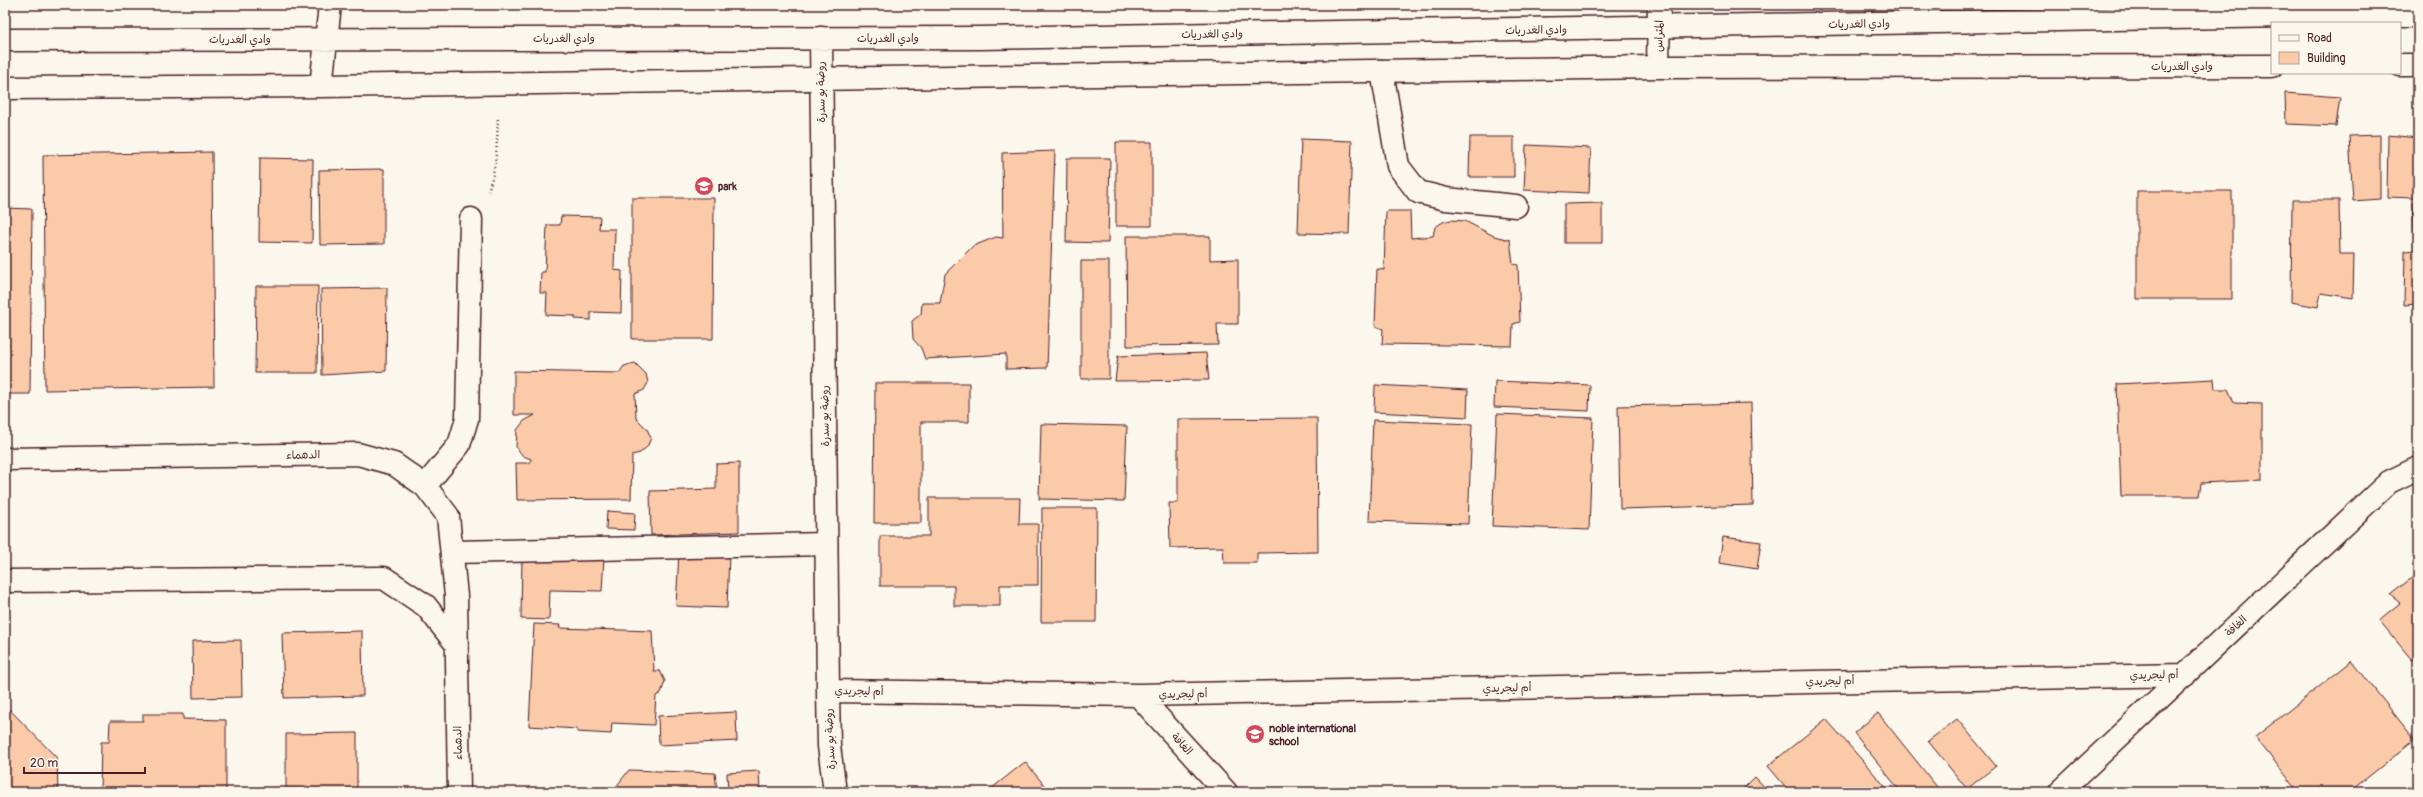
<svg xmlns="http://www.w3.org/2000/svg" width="2423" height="797" font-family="Pangolin,'Playpen Sans Arabic',sans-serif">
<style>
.building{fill:#facaa9;stroke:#4a1f2b}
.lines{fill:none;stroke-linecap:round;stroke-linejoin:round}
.lane-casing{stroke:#4a1f2b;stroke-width:25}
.street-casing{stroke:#4a1f2b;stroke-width:25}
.path{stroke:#4a1f2b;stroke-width:2.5;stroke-dasharray:1 3;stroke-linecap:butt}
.lane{stroke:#fbf7ec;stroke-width:22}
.street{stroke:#fbf7ec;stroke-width:22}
.labels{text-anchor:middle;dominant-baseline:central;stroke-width:3;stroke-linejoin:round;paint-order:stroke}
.street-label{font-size:11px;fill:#4a1f2b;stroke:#fbf7ec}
.poi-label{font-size:11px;font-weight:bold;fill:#4a1f2b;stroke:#fbf7ec;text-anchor:start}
</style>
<rect width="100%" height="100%" fill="#fbf7ec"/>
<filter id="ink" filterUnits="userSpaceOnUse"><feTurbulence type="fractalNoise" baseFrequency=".025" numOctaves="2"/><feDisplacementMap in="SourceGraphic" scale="8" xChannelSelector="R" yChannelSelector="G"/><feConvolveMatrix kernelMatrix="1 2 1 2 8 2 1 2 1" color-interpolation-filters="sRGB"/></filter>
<g filter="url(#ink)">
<path class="building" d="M2285 93 2340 97 2336 126 2286 124Z
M2380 135V199L2353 201 2349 136Z
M2388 135 2418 138 2415 198 2387 197Z
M1470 137H1514V177H1469Z
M1301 139 1352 141 1349 234 1298 233Z
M1116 142H1152V226H1116Z
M1526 145 1591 148 1589 193 1524 190Z
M1055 151 1047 368 1006 369V354L925 359 921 348 913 339 912 321 921 314 922 303H940L945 274 973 246 996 237 1003 238 1002 153Z
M212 152 214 387 45 390 43 155Z
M260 158 313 159 312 243 259 242Z
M1067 158H1110L1108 243 1066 242Z
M384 169V244L320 245 319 170Z
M2137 191H2232V299H2137Z
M632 198H714L713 339H632Z
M2292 200H2339L2340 254H2354L2353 298 2321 293 2318 307 2291 302Z
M1602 203V243H1564V204Z
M2413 203H2418V304L2404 305 2405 251 2415 250Z
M5 208 32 209 30 394H5Z
M1386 211H1410L1411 238 1433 236 1435 227 1443 222 1451 220 1465 221 1494 236 1510 240 1513 264 1518 265 1520 322 1513 324 1512 346 1382 344 1383 329 1375 326 1377 269 1384 270Z
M561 216 600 217 599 229H615L614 270 622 271 621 313 591 312V320L575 319V316L546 315 547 293H540L541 272H545L547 225H560Z
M1126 236H1210V260L1238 259V324H1217L1218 345 1127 346Z
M1081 261H1109V379H1081Z
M256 286H318L317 373H255Z
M387 288 386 371 322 375 321 289Z
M1206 353 1209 380 1115 381 1118 356Z
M635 363 646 374 648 383 644 390 635 394 636 418 647 429 651 438 647 447 640 453 632 455 631 499 517 500 516 463H530L531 459 523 456 516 447 517 430 524 421 535 415H514V371L619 373 624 366Z
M2214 379 2215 389H2228L2234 403 2262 404V480L2201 483 2199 496H2121L2117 384Z
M1495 381 1590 385 1589 411 1494 407Z
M875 383H969V422H921V523H874Z
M1375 385 1468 390 1467 417 1374 412Z
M1751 403 1753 505 1620 509 1618 406Z
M1497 414 1593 418 1589 530 1492 526Z
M1317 418 1318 552 1257 553V563H1224L1223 547 1170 548 1169 503H1178V419Z
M1373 420 1472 424 1468 524 1369 521Z
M1041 424 1127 426 1124 501 1039 499Z
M739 463V532L651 535 650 491 716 489V464Z
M929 498H1020L1019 524H1038V585H1000V606H954V586H880V536H929Z
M1042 508H1097L1096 622H1041Z
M607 511 635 513 634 530 606 529Z
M1723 537 1761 542 1757 569 1719 563Z
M679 552 729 554 727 608 676 606Z
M522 555 604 557 602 591 550 590 549 620 521 619Z
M2418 573V656L2412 660 2379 620 2400 603 2390 595Z
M534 624 560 625 559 628 652 631 654 671H660L665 681 661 693 656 696 654 725 612 723 611 734 577 732V729L529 726Z
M362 631 363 696 284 698 282 633Z
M241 640 242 697 193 698 192 641Z
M2352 661 2415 740 2349 792H2299L2255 737Z
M5 708H8L57 758 58 792H5Z
M736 712 737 741 659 745 658 716Z
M1878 713 1941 792H1901L1854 733Z
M143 714H183V719L226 720V792H100L101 742H109L110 721H143Z
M1826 719 1890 792H1790L1768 766Z
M1957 719 1996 766 1967 789 1928 741Z
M357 733V792H286V734Z
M1025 762 1050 792H987Z
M629 770 715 773 717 792H612Z
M759 771 760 792H728L727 773Z
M1755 777 1769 792H1740Z"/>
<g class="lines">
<defs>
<path id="lane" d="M1382 71 1398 166 1418 192 1446 199 1516 206
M425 486 459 445 467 419 471 219
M452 552 826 544"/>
<path id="street" d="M821 38 828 691 829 746 835 792
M5 40 980 38 2288 16H2418
M2400 65H2418
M1658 67 1659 5
M321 86 330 5
M5 88 321 86 1658 67 2272 66
M5 459 358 454 394 464 425 486 448 516 456 596 459 792
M5 581 384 578 426 606 457 645
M828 691 1138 695 2185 675
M1138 695 1226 792
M2060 792 2389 482 2418 468"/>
</defs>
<use href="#lane" class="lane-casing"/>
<use href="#street" class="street-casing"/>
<path class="path" d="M488 191C497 166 497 142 498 116"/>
<use href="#lane" class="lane"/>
<use href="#street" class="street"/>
</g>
</g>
<defs>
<symbol id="school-disc" viewBox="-11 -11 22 22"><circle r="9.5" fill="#d1495b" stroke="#fbf7ec"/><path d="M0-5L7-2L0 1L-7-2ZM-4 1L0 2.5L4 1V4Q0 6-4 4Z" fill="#fff"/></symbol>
</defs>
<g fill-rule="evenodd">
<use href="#school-disc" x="693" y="175" width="22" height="22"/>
<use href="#school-disc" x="1244" y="723" width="22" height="22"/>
</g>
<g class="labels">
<g class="street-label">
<text transform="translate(1859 24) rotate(-1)">وادي الغدريات</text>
<text transform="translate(1536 30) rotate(-1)">وادي الغدريات</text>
<text transform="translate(1212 34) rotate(-1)">وادي الغدريات</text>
<text transform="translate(1659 36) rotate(-89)">المتراس</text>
<text x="564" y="38">وادي الغدريات</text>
<text x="888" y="38">وادي الغدريات</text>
<text x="240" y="39">وادي الغدريات</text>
<text x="2182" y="66">وادي الغدريات</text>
<text transform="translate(821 92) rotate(-91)">روضة بو سدرة</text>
<text transform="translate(825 416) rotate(-91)">روضة بو سدرة</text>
<text transform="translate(303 455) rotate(-1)">الدهماء</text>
<text transform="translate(2236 626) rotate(-43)">الغافة</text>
<text transform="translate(2154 675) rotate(-1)">أم ليجريدي</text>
<text transform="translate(1830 681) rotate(-1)">أم ليجريدي</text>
<text transform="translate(1507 688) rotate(-1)">أم ليجريدي</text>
<text transform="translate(859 691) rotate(1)">أم ليجريدي</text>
<text transform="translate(1183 694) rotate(-1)">أم ليجريدي</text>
<text transform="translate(830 739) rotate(-93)">روضة بو سدرة</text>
<text transform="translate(458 743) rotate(-91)">الدهماء</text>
<text transform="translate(1182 744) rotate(48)">الغافة</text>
</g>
<g class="poi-label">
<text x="718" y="186">park</text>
<text x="1269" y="728">noble international<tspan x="1269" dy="13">school</tspan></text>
</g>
</g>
<rect width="2423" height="797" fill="none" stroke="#fbf7ec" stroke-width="20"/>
<rect x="10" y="10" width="2403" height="777" fill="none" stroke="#4a1f2b" stroke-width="1.5" filter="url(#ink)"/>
<rect x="2271" y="22" width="130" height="52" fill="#fbf7ec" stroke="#b4a19f"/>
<rect x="2279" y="35" width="20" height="6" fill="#fbf7ec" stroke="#b4a19f"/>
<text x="2307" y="42" font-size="12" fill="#4a1f2b">Road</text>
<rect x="2279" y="52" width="20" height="12" fill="#facaa9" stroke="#b4a19f"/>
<text x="2307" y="62" font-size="12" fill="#4a1f2b">Building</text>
<path d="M24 767v6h121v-6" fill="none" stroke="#4a1f2b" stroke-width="2"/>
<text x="30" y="767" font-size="12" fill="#4a1f2b" stroke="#fbf7ec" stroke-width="3" paint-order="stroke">20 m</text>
</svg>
